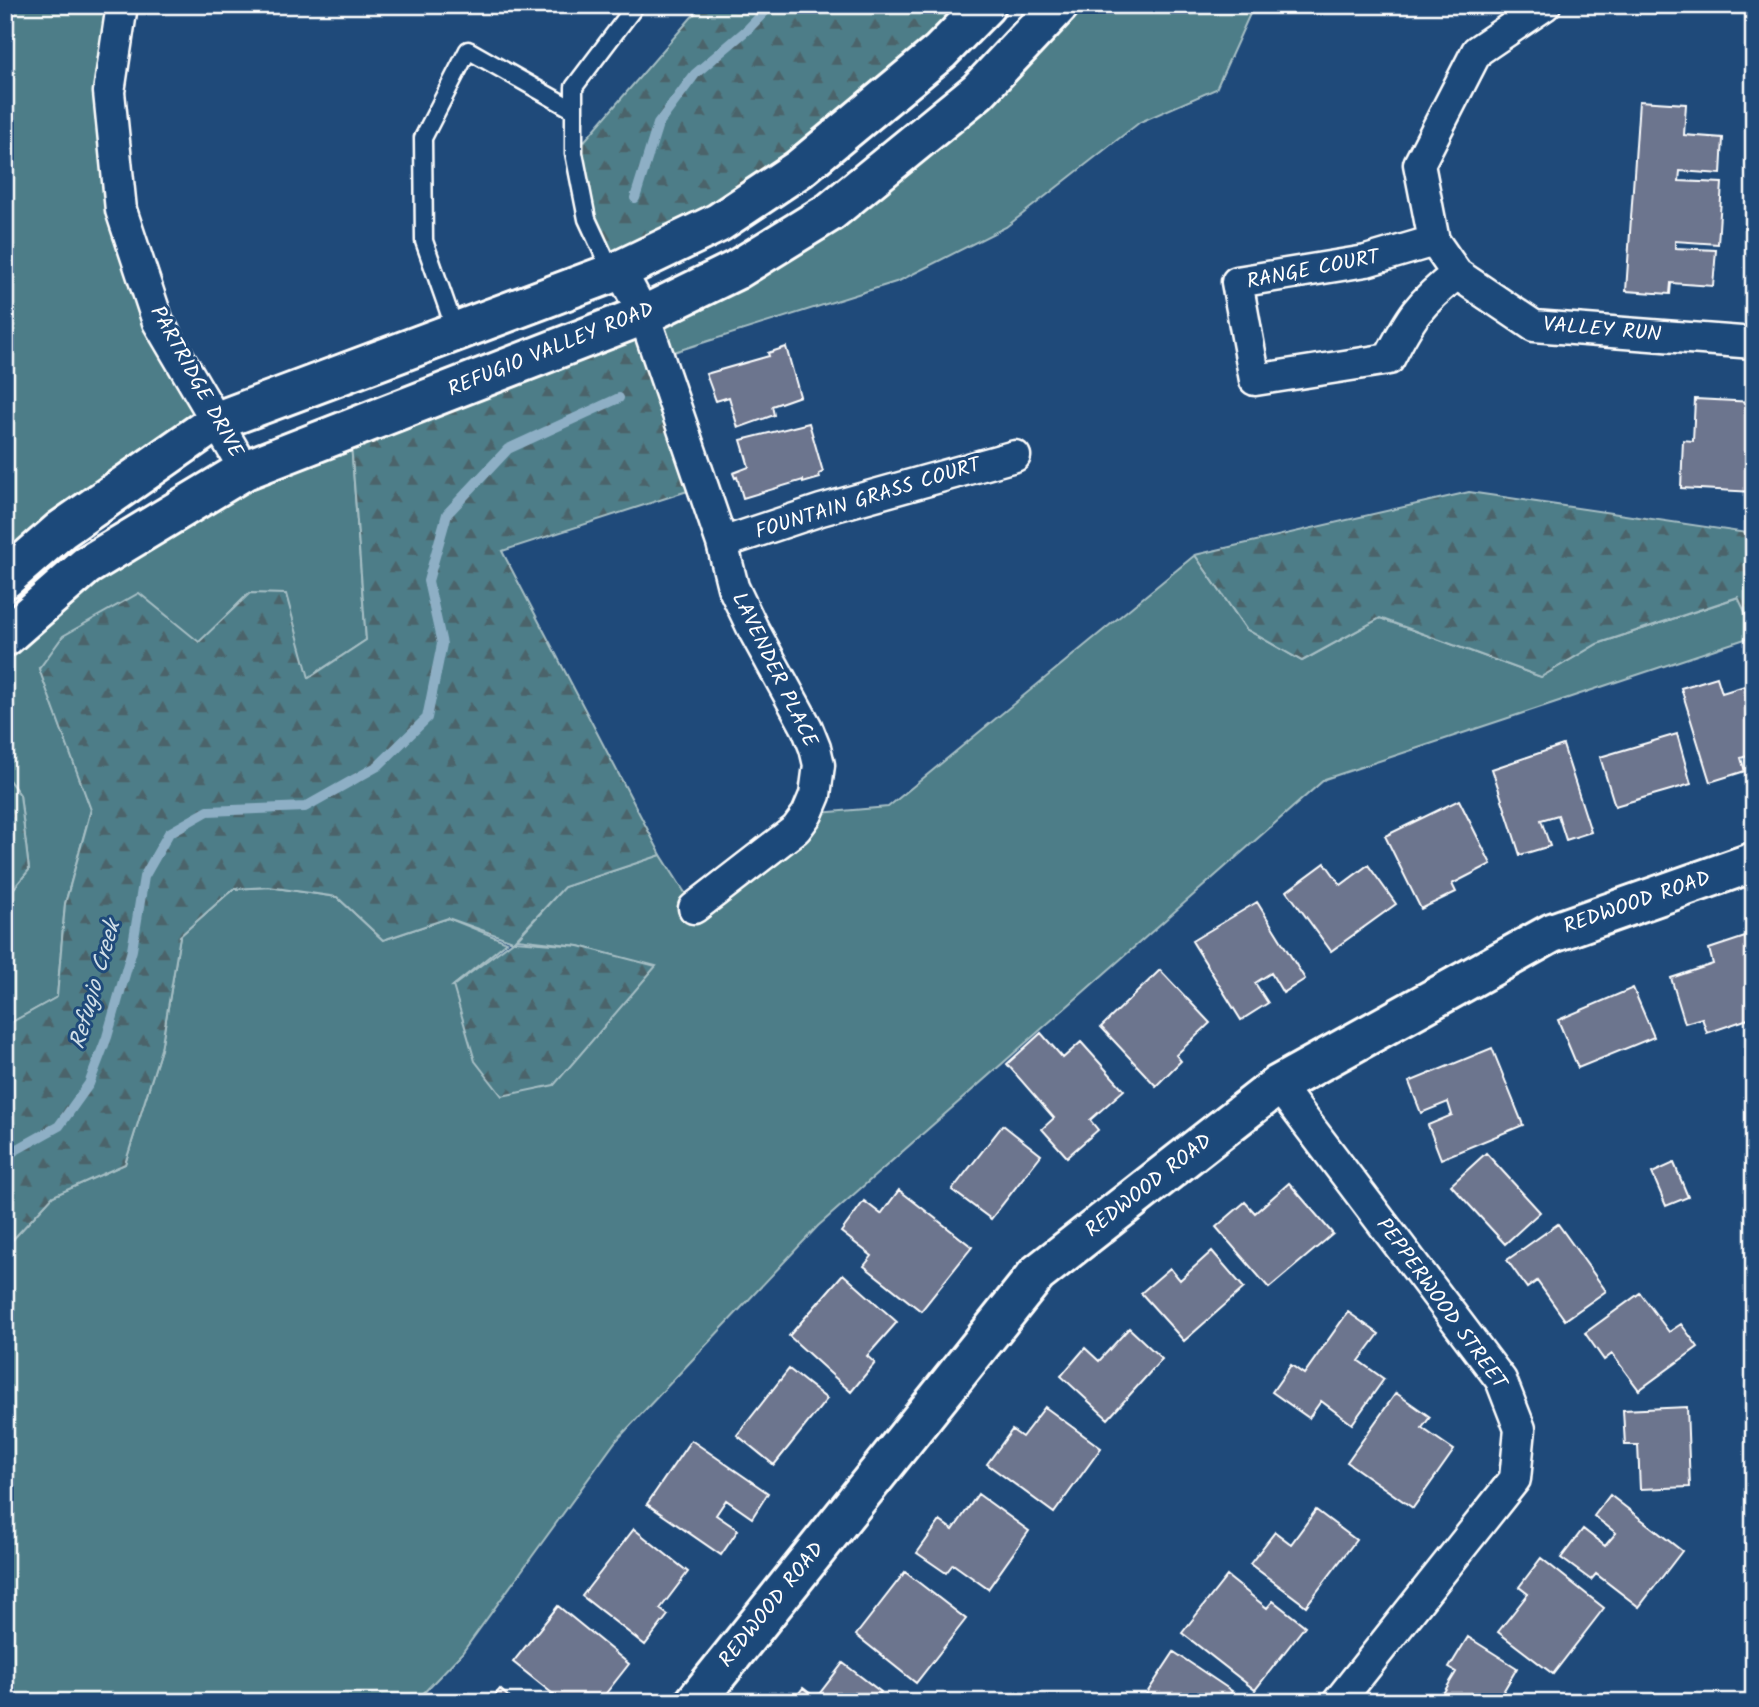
<svg xmlns="http://www.w3.org/2000/svg" width="1759" height="1707" font-family="Kalam,sans-serif">
<style>
.green{fill:#4d7d88;stroke:#a6bec4;stroke-width:2}
.forest{fill:url(#forest-firs);stroke:#a6bec4;stroke-width:2}
.lines{fill:none;stroke-linecap:round;stroke-linejoin:round}
.stream{stroke:#8eafc5;stroke-width:10}
.building{fill:#6c748e;stroke:#fff;stroke-width:2}
.lane-casing{stroke:#fff;stroke-width:21}
.street-casing{stroke:#fff;stroke-width:35}
.secondary-casing{stroke:#fff;stroke-width:44}
.lane{stroke:#1f4a7a;stroke-width:16}
.street{stroke:#1f4a7a;stroke-width:30}
.secondary{stroke:#1f4a7a;stroke-width:38}
.labels{text-anchor:middle;dominant-baseline:central;stroke-width:6;stroke-linejoin:round;paint-order:stroke}
.street-label{font-size:21px;fill:#fff;stroke:#1f4a7a}
.water-label{font-size:23px;font-style:italic;fill:#d0dee7;stroke:#1f4a7a}
</style>
<defs>
<pattern id="forest-firs" width="22" height="20" patternUnits="userSpaceOnUse" patternTransform="scale(1.75)"><rect width="22" height="20" fill="#4d7d88"/><path d="M5 1l3.5 6h-7zM16 11l3.5 6h-7z" fill="#4c646a"/></pattern>
</defs>
<rect width="100%" height="100%" fill="#1f4a7a"/>
<filter id="ink" filterUnits="userSpaceOnUse"><feTurbulence type="fractalNoise" baseFrequency=".0143" numOctaves="2"/><feDisplacementMap in="SourceGraphic" scale="14" xChannelSelector="R" yChannelSelector="G"/><feConvolveMatrix kernelMatrix="1 2 1 2 8 2 1 2 1" color-interpolation-filters="sRGB"/></filter>
<g filter="url(#ink)">
<path class="green" d="M5 5H122L121 210 217 421 5 579Z
M1059 5H1254L1216 89 1140 122 1006 227 899 281 658 357 644 315 736 270Z
M350 430 366 640 308 678 249 593 199 643 39 668 91 809 65 904 57 997 5 1026V899L29 870 20 795 5 775V637L86 566Z
M1195 555 1246 629 1302 661 1380 618 1541 677 1597 644 1739 597 1754 631V636L1325 779 818 1226 615 1442 462 1653 415 1702H5V1248L53 1196 125 1164 161 1049 180 936 233 889 269 887 337 897 383 940 448 918 507 942 453 986 655 967 579 946 517 939 564 887 661 855 694 907 807 814 888 807Z"/>
<path class="forest" d="M702 5H986L940 52 620 270 587 219 574 153Z
M644 315 703 486 502 551 661 855 564 887 514 941 579 946 656 966 554 1085 502 1096 475 1061 453 986 513 941 448 918 383 940 337 897 269 887 233 889 180 936 161 1049 125 1164 53 1196 5 1248V1026L57 997 65 904 91 810 39 669 63 636 139 593 199 642 250 593 286 594 309 678 366 640 350 430Z
M1469 492 1754 534V631L1738 597 1597 644 1541 677 1380 618 1302 661 1246 629 1195 555Z
M5 775 20 795 29 870 5 899Z"/>
<g class="lines">
<path class="stream" d="M635 198 658 124 695 74 748 29 771 5
M5 1156 59 1126 89 1084 107 1037 132 950 144 877 169 833 208 811 305 807 378 766 427 718 442 644 428 581 447 514 508 449 619 398"/>
</g>
<path class="building" d="M1639 101 1686 104 1684 135 1723 138 1721 174 1680 171 1679 181 1722 183 1718 244 1675 241V248L1716 250 1713 286 1671 283 1670 294 1626 291Z
M786 347 800 396 772 406 774 415 738 428 729 397 716 401 706 374 769 356 768 353Z
M1695 399 1754 402V441L1752 445H1754V492L1681 488 1683 440 1693 441Z
M809 423 823 472 819 474 820 478 803 483V480L743 498 737 477 735 478 733 473 749 467 741 440Z
M1717 677 1722 693 1754 683V754L1741 758 1745 771 1710 782 1681 688Z
M1677 734 1691 784 1615 806 1600 757Z
M1563 745 1591 832 1566 840 1558 815 1541 820 1550 846 1520 855 1492 769Z
M1459 800 1491 864 1452 884 1456 892 1421 909 1385 836Z
M1325 863 1341 885 1368 865 1396 904 1331 951 1287 891Z
M1257 902 1305 979 1283 993 1271 973 1255 983 1268 1003 1241 1020 1192 941Z
M1745 937 1754 966V1017L1707 1033 1702 1018 1685 1023 1671 978 1713 964 1709 949Z
M1160 970 1210 1023 1176 1055 1181 1061 1156 1086 1101 1027Z
M1633 988 1654 1037 1578 1068 1558 1020Z
M1041 1033 1063 1058 1081 1042 1124 1090 1090 1120 1098 1130 1067 1157 1042 1129 1054 1118 1007 1064Z
M1492 1048 1523 1125 1441 1159 1428 1125 1452 1115 1448 1102 1421 1113 1409 1082Z
M1003 1125 1041 1155 991 1219 952 1190Z
M1486 1153 1540 1212 1505 1244 1451 1185Z
M1674 1163 1688 1197 1666 1206 1652 1173Z
M1289 1183 1333 1234 1269 1288 1216 1227 1245 1202 1255 1213Z
M899 1190 972 1247 921 1311 864 1266 872 1256 841 1232 864 1201 881 1214Z
M1558 1224 1606 1291 1565 1320 1537 1281 1527 1288 1507 1260Z
M1212 1251 1244 1288 1184 1341 1141 1293 1170 1268 1180 1280Z
M843 1274 897 1322 867 1356 875 1363 851 1392 789 1336Z
M1640 1293 1669 1332 1681 1324 1698 1347 1639 1390 1612 1354 1604 1360 1585 1333Z
M1348 1312 1379 1334 1359 1361 1384 1379 1352 1424 1321 1401 1309 1418 1272 1392 1291 1365 1304 1374Z
M1129 1328 1162 1359 1108 1419 1061 1376 1085 1348 1099 1361Z
M789 1369 827 1399 774 1465 737 1435Z
M1396 1393 1430 1417 1422 1428 1454 1450 1413 1508 1347 1462Z
M1045 1407 1101 1448 1054 1513 987 1464 1012 1430 1022 1437Z
M1687 1407 1690 1487 1640 1489 1638 1445H1625L1623 1410Z
M691 1440 768 1493 752 1518 726 1500 716 1515 738 1530 721 1555 647 1504Z
M978 1494 1029 1531 988 1589 953 1564 946 1573 917 1553 940 1521 953 1530Z
M1610 1495 1682 1551 1639 1607 1596 1574 1591 1580 1561 1558 1583 1529 1605 1546 1616 1533 1594 1516Z
M1316 1510 1356 1540 1306 1606 1250 1564 1275 1532 1291 1544Z
M634 1529 688 1572 660 1609 668 1615 645 1645 582 1596Z
M1541 1558 1604 1608 1553 1674 1498 1632 1528 1594 1519 1587Z
M905 1572 966 1619 916 1683 856 1635Z
M1227 1576 1267 1608 1273 1601 1305 1626 1255 1690 1182 1633Z
M558 1606 629 1664 599 1702H563L513 1662Z
M1468 1637 1517 1668 1497 1702H1438L1456 1672 1449 1668Z
M1174 1652 1232 1691 1225 1702H1141Z
M843 1663 881 1692 873 1702H792L803 1688 816 1698Z
M500 1689 514 1702H489Z"/>
<g class="lines">
<defs>
<path id="lane" d="M612 273 587 219 574 153V87L636 5
M456 332 424 241 423 138 468 50 574 110"/>
<path id="street" d="M122 5 109 92 121 210 158 322 245 470
M1545 5 1477 51 1419 164 1434 241 1457 274 1534 326 1754 343
M1434 241 1366 261 1237 282 1255 380 1389 359C1410 318 1419 303 1457 274
M620 270 644 315 722 543 733 587 753 629 807 728 815 748 819 765 815 795 807 814 796 829 694 908
M722 543 821 510 1015 456
M1278 1085 1501 1380 1520 1429 1515 1479 1338 1702"/>
<path id="secondary" d="M5 579 61 530 217 421 620 270 718 223 799 169 940 52 986 5
M5 637 86 566 245 470 644 315 736 270 830 212 978 91 1059 5
M695 1702 1037 1274 1278 1085 1552 933 1754 862"/>
</defs>
<use href="#lane" class="lane-casing"/>
<use href="#street" class="street-casing"/>
<use href="#secondary" class="secondary-casing"/>
<use href="#lane" class="lane"/>
<use href="#street" class="street"/>
<use href="#secondary" class="secondary"/>
</g>
</g>
<g class="labels">
<g class="street-label">
<text transform="translate(1313 270) rotate(-11)">RANGE COURT</text>
<text transform="translate(1602 330) rotate(5)">VALLEY RUN</text>
<text transform="translate(551 350) rotate(-22)">REFUGIO VALLEY ROAD</text>
<text transform="translate(196 382) rotate(61)">PARTRIDGE DRIVE</text>
<text transform="translate(868 499) rotate(-17)">FOUNTAIN GRASS COURT</text>
<text transform="translate(774 670) rotate(64)">LAVENDER PLACE</text>
<text transform="translate(1637 903) rotate(-19)">REDWOOD ROAD</text>
<text transform="translate(1149 1186) rotate(-38)">REDWOOD ROAD</text>
<text transform="translate(1441 1304) rotate(54)">PEPPERWOOD STREET</text>
<text transform="translate(772 1605) rotate(-51)">REDWOOD ROAD</text>
</g>
<g class="water-label">
<text transform="translate(96 985) rotate(-74)">Refugio Creek</text>
</g>
</g>
<rect width="1759" height="1707" fill="none" stroke="#1f4a7a" stroke-width="28"/>
<rect x="14" y="14" width="1731" height="1679" fill="none" stroke="#fff" stroke-width="2.5" filter="url(#ink)"/>
</svg>
